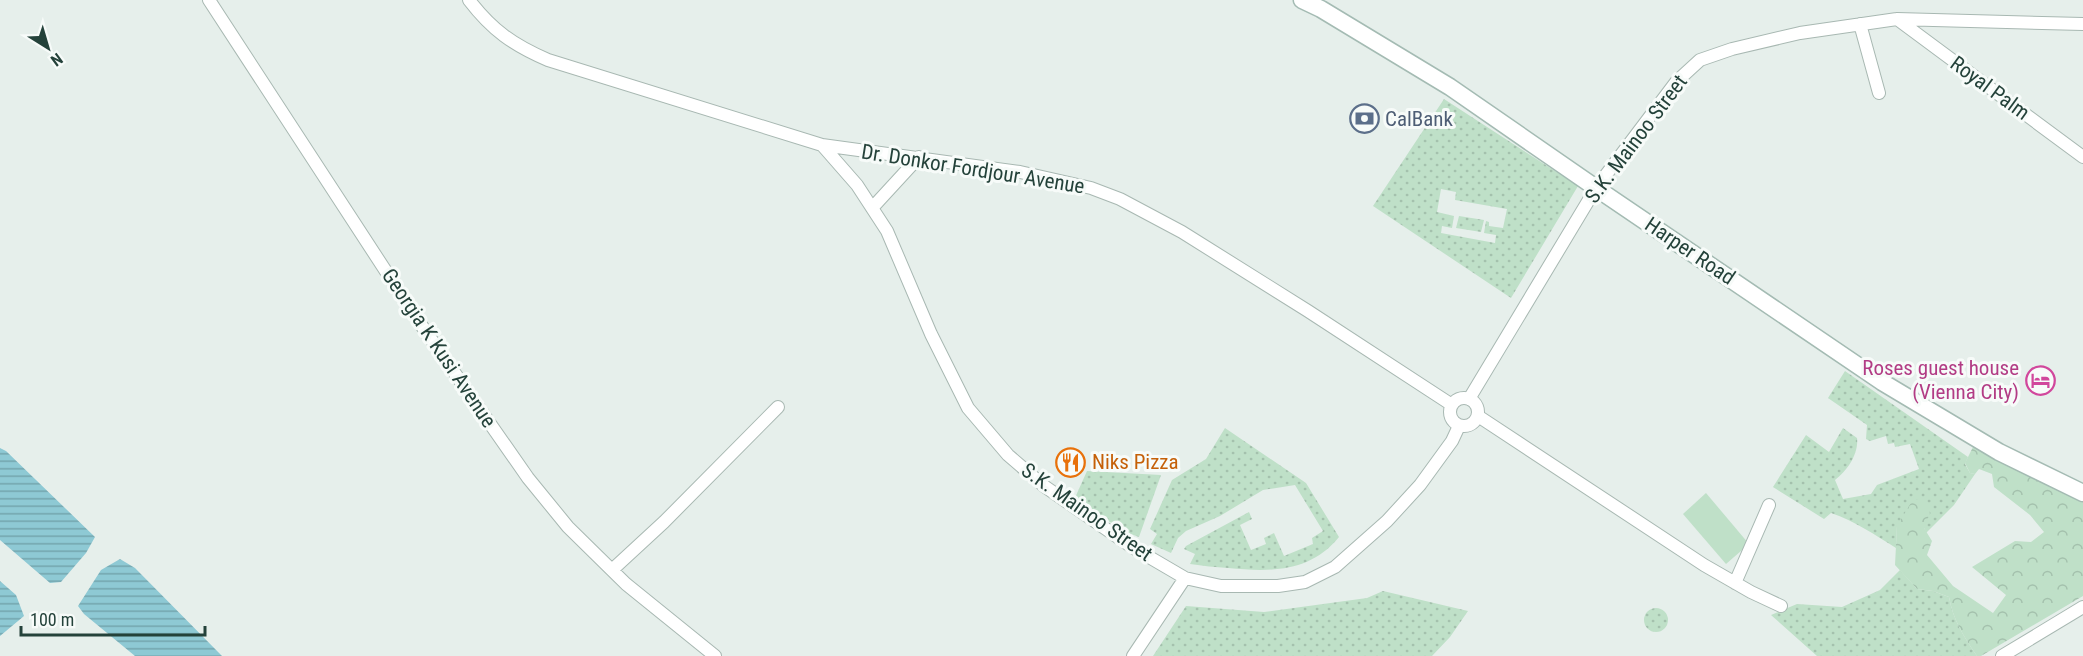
<svg xmlns="http://www.w3.org/2000/svg" width="2083" height="656" font-family="'Roboto Condensed',sans-serif">
<style>
.grass{fill:url(#grass-dots);fill-rule:evenodd}
.forest{fill:url(#forest-crowns)}
.pitch{fill:#bfe0c8}
.water{fill:url(#water-rules)}
.lines{fill:none;stroke-linecap:round;stroke-linejoin:round}
.minor-casing{stroke:#a8b8b2;stroke-width:14}
.secondary-casing{stroke:#a4bbb3;stroke-width:19}
.minor{stroke:#fff;stroke-width:12}
.secondary{stroke:#fff;stroke-width:16}
.labels{text-anchor:middle;dominant-baseline:central;stroke-width:6;stroke-linejoin:round;paint-order:stroke}
.street-label{font-size:21px;fill:#24423a;stroke:#f7fbf9}
.service-label{font-size:21px;fill:#4e5e75;stroke:#f7fbf9;text-anchor:start}
.hotel-label{font-size:21px;fill:#b23c85;stroke:#f7fbf9;text-anchor:end}
.food-label{font-size:21px;fill:#c56008;stroke:#f7fbf9;text-anchor:start}
</style>
<defs>
<pattern id="grass-dots" width="8" height="8" patternUnits="userSpaceOnUse" patternTransform="scale(1.5)"><rect width="8" height="8" fill="#bfe0c8"/><path d="M2 2h.1M6 6h.1" fill="none" stroke="#a4c1ad" stroke-width="1.8" stroke-linecap="round"/></pattern>
<pattern id="forest-crowns" width="20" height="18" patternUnits="userSpaceOnUse" patternTransform="scale(1.5)"><rect width="20" height="18" fill="#bfe0c8"/><path d="M2 6a3 3 0 1 1 6 0M12 15a3 3 0 1 1 6 0" fill="none" stroke="#a4c1ad"/></pattern>
<pattern id="water-rules" width="6" height="5" patternUnits="userSpaceOnUse" patternTransform="scale(1.5)"><rect width="6" height="5" fill="#8ec9d4"/><path d="M0 2.5h6" fill="none" stroke="#74a5ad"/></pattern>
</defs>
<rect width="100%" height="100%" fill="#e6efeb"/>
<path class="grass" d="M1444 99 1578 186 1511 298 1373 206ZM1441 189 1456 192 1455 200 1507 209 1503 228 1489 226V222L1486 221 1484 233 1496 235 1495 243 1441 233 1442 226 1452 228 1454 216 1437 212Z
M1459 216 1484 220 1481 232 1456 228Z
M1845 371 1968 457 1965 464 1970 473 1975 474 1954 505 1926 533 1924 528 1897 526 1896 548C1875 535 1855 521 1831 513L1824 519 1773 487 1806 435 1829 452 1843 428 1857 438C1859 454 1847 471 1835 480L1843 499 1871 494 1877 485 1919 469 1910 444 1895 447 1894 443 1888 444 1886 436 1870 441 1866 439 1867 425 1828 398Z
M1225 428 1306 483 1339 537C1310 573 1269 572 1228 568 1215 567 1203 566 1190 564L1195 554 1184 549 1186 546 1249 512 1252 519 1240 525 1251 550 1266 544 1264 538 1274 533 1284 556 1313 544 1312 538 1323 531 1295 485 1263 490 1220 516 1186 531 1178 538 1171 553 1151 544 1157 534 1150 529 1172 480 1206 459Z
M1087 471 1161 475 1139 537 1128 533 1074 500Z
M1900 570 1917 589 1933 591 1949 597C1953 620 1964 637 1977 656H1817L1771 615 1797 604 1842 607 1880 590Z
M1383 591 1468 611 1450 637 1432 656H1153L1186 606 1264 612 1367 598Z
M1644 620a12 12 0 1 1 24 0a12 12 0 1 1-24 0Z"/>
<path class="forest" d="M1973 447 2083 500V596L1981 656H1977C1964 637 1953 620 1949 597L1933 591 1917 589 1895 565 1897 526 1912 501 1922 498 1930 513 1924 528 1932 541 1927 555 1953 586 1993 613 2006 595 1972 567 2015 541 2031 542 2044 532 2030 515 1994 487 1992 474 1979 469 1975 474 1970 473 1965 463Z"/>
<path class="pitch" d="M1706 493 1749 544 1726 564 1683 514Z"/>
<path class="water" d="M0 448 6 451 95 537 86 553 61 582 50 583 0 540Z
M120 559 135 568 222 656H135L84 614 78 606 101 570Z
M0 581 16 595 24 616 0 636Z"/>
<g class="lines">
<defs>
<path id="minor" d="M209 0 417 319 528 478 568 527 626 584 715 656
M469 0C492 30 513 45 548 60L822 145 1020 172 1091 188 1120 199 1182 232 1308 311 1452 405
M1897 19 2083 157
M1860 24 1879 93
M822 145 857 185 887 231 931 334 968 408 1008 455 1044 486 1132 547 1185 578 1221 586H1278L1305 582 1335 567 1387 521 1420 485 1452 441 1459 426
M873 207 919 157
M1450 412a14 14 0 1 1 28 0a14 14 0 1 1-28 0Z
M1469 399 1596 188 1676 82 1700 60 1732 49 1800 33 1897 19 2083 24
M1478 416 1704 565 1751 592 1781 606
M612 570 664 522 778 407
M1735 583 1769 505
M1133 656 1185 578
M2002 656 2083 607"/>
<path id="secondary" d="M1302 0 1321 9 1450 87 1596 188 1882 382 1999 452 2083 493"/>
</defs>
<use href="#minor" class="minor-casing"/>
<use href="#secondary" class="secondary-casing"/>
<use href="#minor" class="minor"/>
<use href="#secondary" class="secondary"/>
</g>
<defs>
<symbol id="bank-ring" viewBox="-11 -11 22 22"><circle r="9.5" fill="#f7fbf9" stroke="#5c6f8a" stroke-width="1.5"/><path d="M-6-4H6V4H-6ZM0-2.3a2.3 2.3 0 1 0 0 4.6a2.3 2.3 0 1 0 0-4.6Z" fill="#5c6f8a"/></symbol>
<symbol id="hotel-ring" viewBox="-11 -11 22 22"><circle r="9.5" fill="#f7fbf9" stroke="#d1479c" stroke-width="1.5"/><path d="M-6-4.5h1.5V1H6V5H4.5V3h-9V5H-6ZM-4 0a1.8 1.8 0 1 1 3.6 0ZM.5 0V-2.5h3Q6-2.5 6 0Z" fill="#d1479c"/></symbol>
<symbol id="restaurant-ring" viewBox="-11 -11 22 22"><circle r="9.5" fill="#f7fbf9" stroke="#e8710a" stroke-width="1.5"/><path d="M-5-6h1v4h1v-4h1v4h1v-4h1v5L-1.5 .5V6h-2V.5L-5-1ZM5-6V6H3V1.5H1.5Q1.5-4 5-6Z" fill="#e8710a"/></symbol>
</defs>
<g fill-rule="evenodd">
<use href="#bank-ring" x="1348" y="102" width="33" height="33"/>
<use href="#hotel-ring" x="2024" y="364" width="33" height="33"/>
<use href="#restaurant-ring" x="1054" y="446" width="33" height="33"/>
</g>
<g class="labels">
<g class="street-label">
<text transform="translate(1990 88) rotate(36)">Royal Palm</text>
<text transform="translate(1636 139) rotate(-53)">S.K. Mainoo Street</text>
<text transform="translate(973 169) rotate(9)">Dr. Donkor Fordjour Avenue</text>
<text transform="translate(1690 251) rotate(34)">Harper Road</text>
<text transform="translate(439 348) rotate(56)">Georgia K Kusi Avenue</text>
<text transform="translate(1087 512) rotate(35)">S.K. Mainoo Street</text>
</g>
<g class="service-label">
<text x="1385" y="119">CalBank</text>
</g>
<g class="hotel-label">
<text x="2019" y="368">Roses guest house<tspan x="2019" dy="24">(Vienna City)</tspan></text>
</g>
<g class="food-label">
<text x="1092" y="462">Niks Pizza</text>
</g>
</g>
<g transform="translate(48 48) rotate(143)" stroke="#f7fbf9" stroke-width="4.5" paint-order="stroke">
<path d="M0-4.5L10 22L0 15L-10 22Z" fill="#24423a"/>
<text y="-9" font-size="16" font-weight="bold" text-anchor="middle" fill="#24423a">N</text>
</g>
<path d="M21 626v9h184v-9" fill="none" stroke="#24423a" stroke-width="3"/>
<text x="30" y="626" font-size="18" fill="#24423a" stroke="#f7fbf9" stroke-width="4.5" paint-order="stroke">100 m</text>
</svg>
